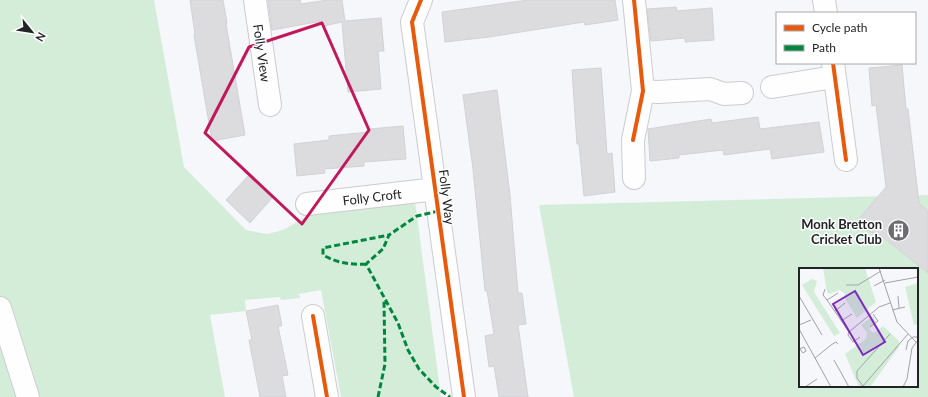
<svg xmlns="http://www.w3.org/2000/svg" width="928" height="397" font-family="Lato,sans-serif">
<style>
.green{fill:#d4edd9;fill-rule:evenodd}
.building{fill:#dcdcdf;stroke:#d1d2d4}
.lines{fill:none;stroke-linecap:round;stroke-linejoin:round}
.minor-casing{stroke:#cbccce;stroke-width:24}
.minor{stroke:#fefefe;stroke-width:22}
.quiet{stroke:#00873e;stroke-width:3;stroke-dasharray:6 3;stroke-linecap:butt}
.cycleway-casing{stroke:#fff;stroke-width:6}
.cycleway{stroke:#e8590c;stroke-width:4}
.marked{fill:none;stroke:#c2185b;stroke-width:3;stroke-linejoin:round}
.labels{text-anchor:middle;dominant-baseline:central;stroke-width:3;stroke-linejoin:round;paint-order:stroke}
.street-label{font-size:13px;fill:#222325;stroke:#fff}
.poi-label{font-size:13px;font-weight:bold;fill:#222325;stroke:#fff;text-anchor:end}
.inset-road{fill:none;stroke:#a1a2a5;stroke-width:1}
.view{fill:#7b2cbf;fill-opacity:0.15;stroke:#7b2cbf;stroke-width:2}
.inset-edge{fill:none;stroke:#222325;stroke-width:2}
</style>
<rect width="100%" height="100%" fill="#f6f7fa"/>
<path class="green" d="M0 0H154L184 167 246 230 267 234 283 230 311 214 415 201 441 397H341L321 290 299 294 300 298 281 300 280 297 245 300 246 311 210 315 225 397H0Z
M928 195V397H574L539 205ZM800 269H917V386H800Z"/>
<path class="building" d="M190 0H223L227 23 226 24 245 135 212 141 194 35 195 34Z
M268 0H300L301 4 328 0H342L345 21 381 18 384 51H378L381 89 348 92 342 22 323 26 322 21 272 30Z
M528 0H615L618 20 585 25 584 22 489 37 445 42 442 12Z
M676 7 677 11 712 8 714 40 685 42V38L651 41 647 9Z
M902 65 906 109H908L919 203 928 211V273L883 237 854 225 886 187 876 105 872 106 869 68Z
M601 68 607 154 612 153 615 192 584 196 579 144H577L572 70Z
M497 90 510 195 518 293H522L526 324 518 325 528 397H499L494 366 489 367 485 336 494 334 487 291H485L473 169 463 95Z
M758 117 760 129 819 122 824 152 772 159 770 149 724 155 723 150 679 155V158L650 161 648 129 711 119 712 123Z
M403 126 406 159 364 162V166L324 169 325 173 297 176 294 144 329 140V136L370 132V129Z
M248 176 272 198 250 223 226 200Z
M278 305 282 326H278L288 375 282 376 286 397H260L249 340H252L246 311Z"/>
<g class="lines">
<defs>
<path id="minor" d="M255 0 270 105
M421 0 412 22 464 397
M824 0 826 13
M833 63 846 160
M772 87 834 77
M643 91 658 92 710 89 724 94 742 93
M634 178 633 140 643 91 634 0
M307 204 436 189
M0 308 28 397
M313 316 327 397"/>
</defs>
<use href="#minor" class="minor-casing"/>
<use href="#minor" class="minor"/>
<path class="quiet" d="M439 211 417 216 389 235 383 249 366 264 398 323 408 350 419 369 436 387 450 397
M366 264C351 265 337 263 323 255V248L389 235
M378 397 385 364 384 301"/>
<defs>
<path id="cycleway" d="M421 0 412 22 464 397
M833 63 846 160
M633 140 643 91 634 0
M313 316 327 397"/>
</defs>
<use href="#cycleway" class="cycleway-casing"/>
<use href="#cycleway" class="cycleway"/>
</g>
<path class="marked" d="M322 23 369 130 302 224 205 133 249 47Z"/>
<defs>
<symbol id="building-disc" viewBox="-11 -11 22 22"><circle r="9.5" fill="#6c6d70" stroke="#fff"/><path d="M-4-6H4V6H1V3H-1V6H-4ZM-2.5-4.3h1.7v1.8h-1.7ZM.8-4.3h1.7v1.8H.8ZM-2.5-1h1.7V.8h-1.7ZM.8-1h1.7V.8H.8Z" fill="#fff"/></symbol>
</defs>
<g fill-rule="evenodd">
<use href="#building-disc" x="886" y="218" width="25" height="25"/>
</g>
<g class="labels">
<g class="street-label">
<text transform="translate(262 53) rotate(82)">Folly View</text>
<text transform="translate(372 197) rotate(-7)">Folly Croft</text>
<text transform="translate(447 197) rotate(83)">Folly Way</text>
</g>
<g class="poi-label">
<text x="882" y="224">Monk Bretton<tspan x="882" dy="15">Cricket Club</tspan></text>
</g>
</g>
<g transform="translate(799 268)">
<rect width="119" height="119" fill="#f6f7fa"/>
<path d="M24 0H66L77 34 58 50 45 29 46 26 41 22 30 26 28 24ZM13 11 18 13 15 24 41 65 35 68 3 17ZM119 15V56L115 57 106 19ZM74 48 77 53 70 60 72 63 75 65 84 58 100 73V79L71 119H60L46 86 67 71 68 65 62 57Z" fill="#d4edd9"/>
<path class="inset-road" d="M80 0 98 54 117 74M86 15 119 9M47 17H59L82 3M75 18 86 12M26 21 24 27 28 32M39 25 28 32 50 64 80 39 91 35M0 28 23 67M99 28 100 40M93 42 106 39M36 43 46 35M42 53 53 46M0 57 12 52M71 59 79 53 74 46M0 61 32 119M50 63 49 67 54 74 61 69M91 66 58 103V110L64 118 109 66M0 81 5 79 7 83 4 85 1 81M107 82 109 73 114 69H119M16 90 32 77 37 74 39 76M35 92 50 119M6 119 18 111M104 119 108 111 113 80 119 72"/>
<path class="view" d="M56 23 86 74 64 87 34 36Z"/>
<rect width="119" height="119" class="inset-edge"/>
</g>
<rect x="776" y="12" width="140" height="52" fill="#ffffff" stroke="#a7a7a8"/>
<rect x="784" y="25" width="20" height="6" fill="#e8590c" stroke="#a7a7a8"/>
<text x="812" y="32" font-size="12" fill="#222325">Cycle path</text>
<rect x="784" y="45" width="20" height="6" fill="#00873e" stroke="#a7a7a8"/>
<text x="812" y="52" font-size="12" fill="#222325">Path</text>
<g transform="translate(32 32) rotate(120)" stroke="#ffffff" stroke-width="3" paint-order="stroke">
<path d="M0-3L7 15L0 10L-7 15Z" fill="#222325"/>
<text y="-6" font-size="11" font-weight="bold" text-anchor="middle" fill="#222325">N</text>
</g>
</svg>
